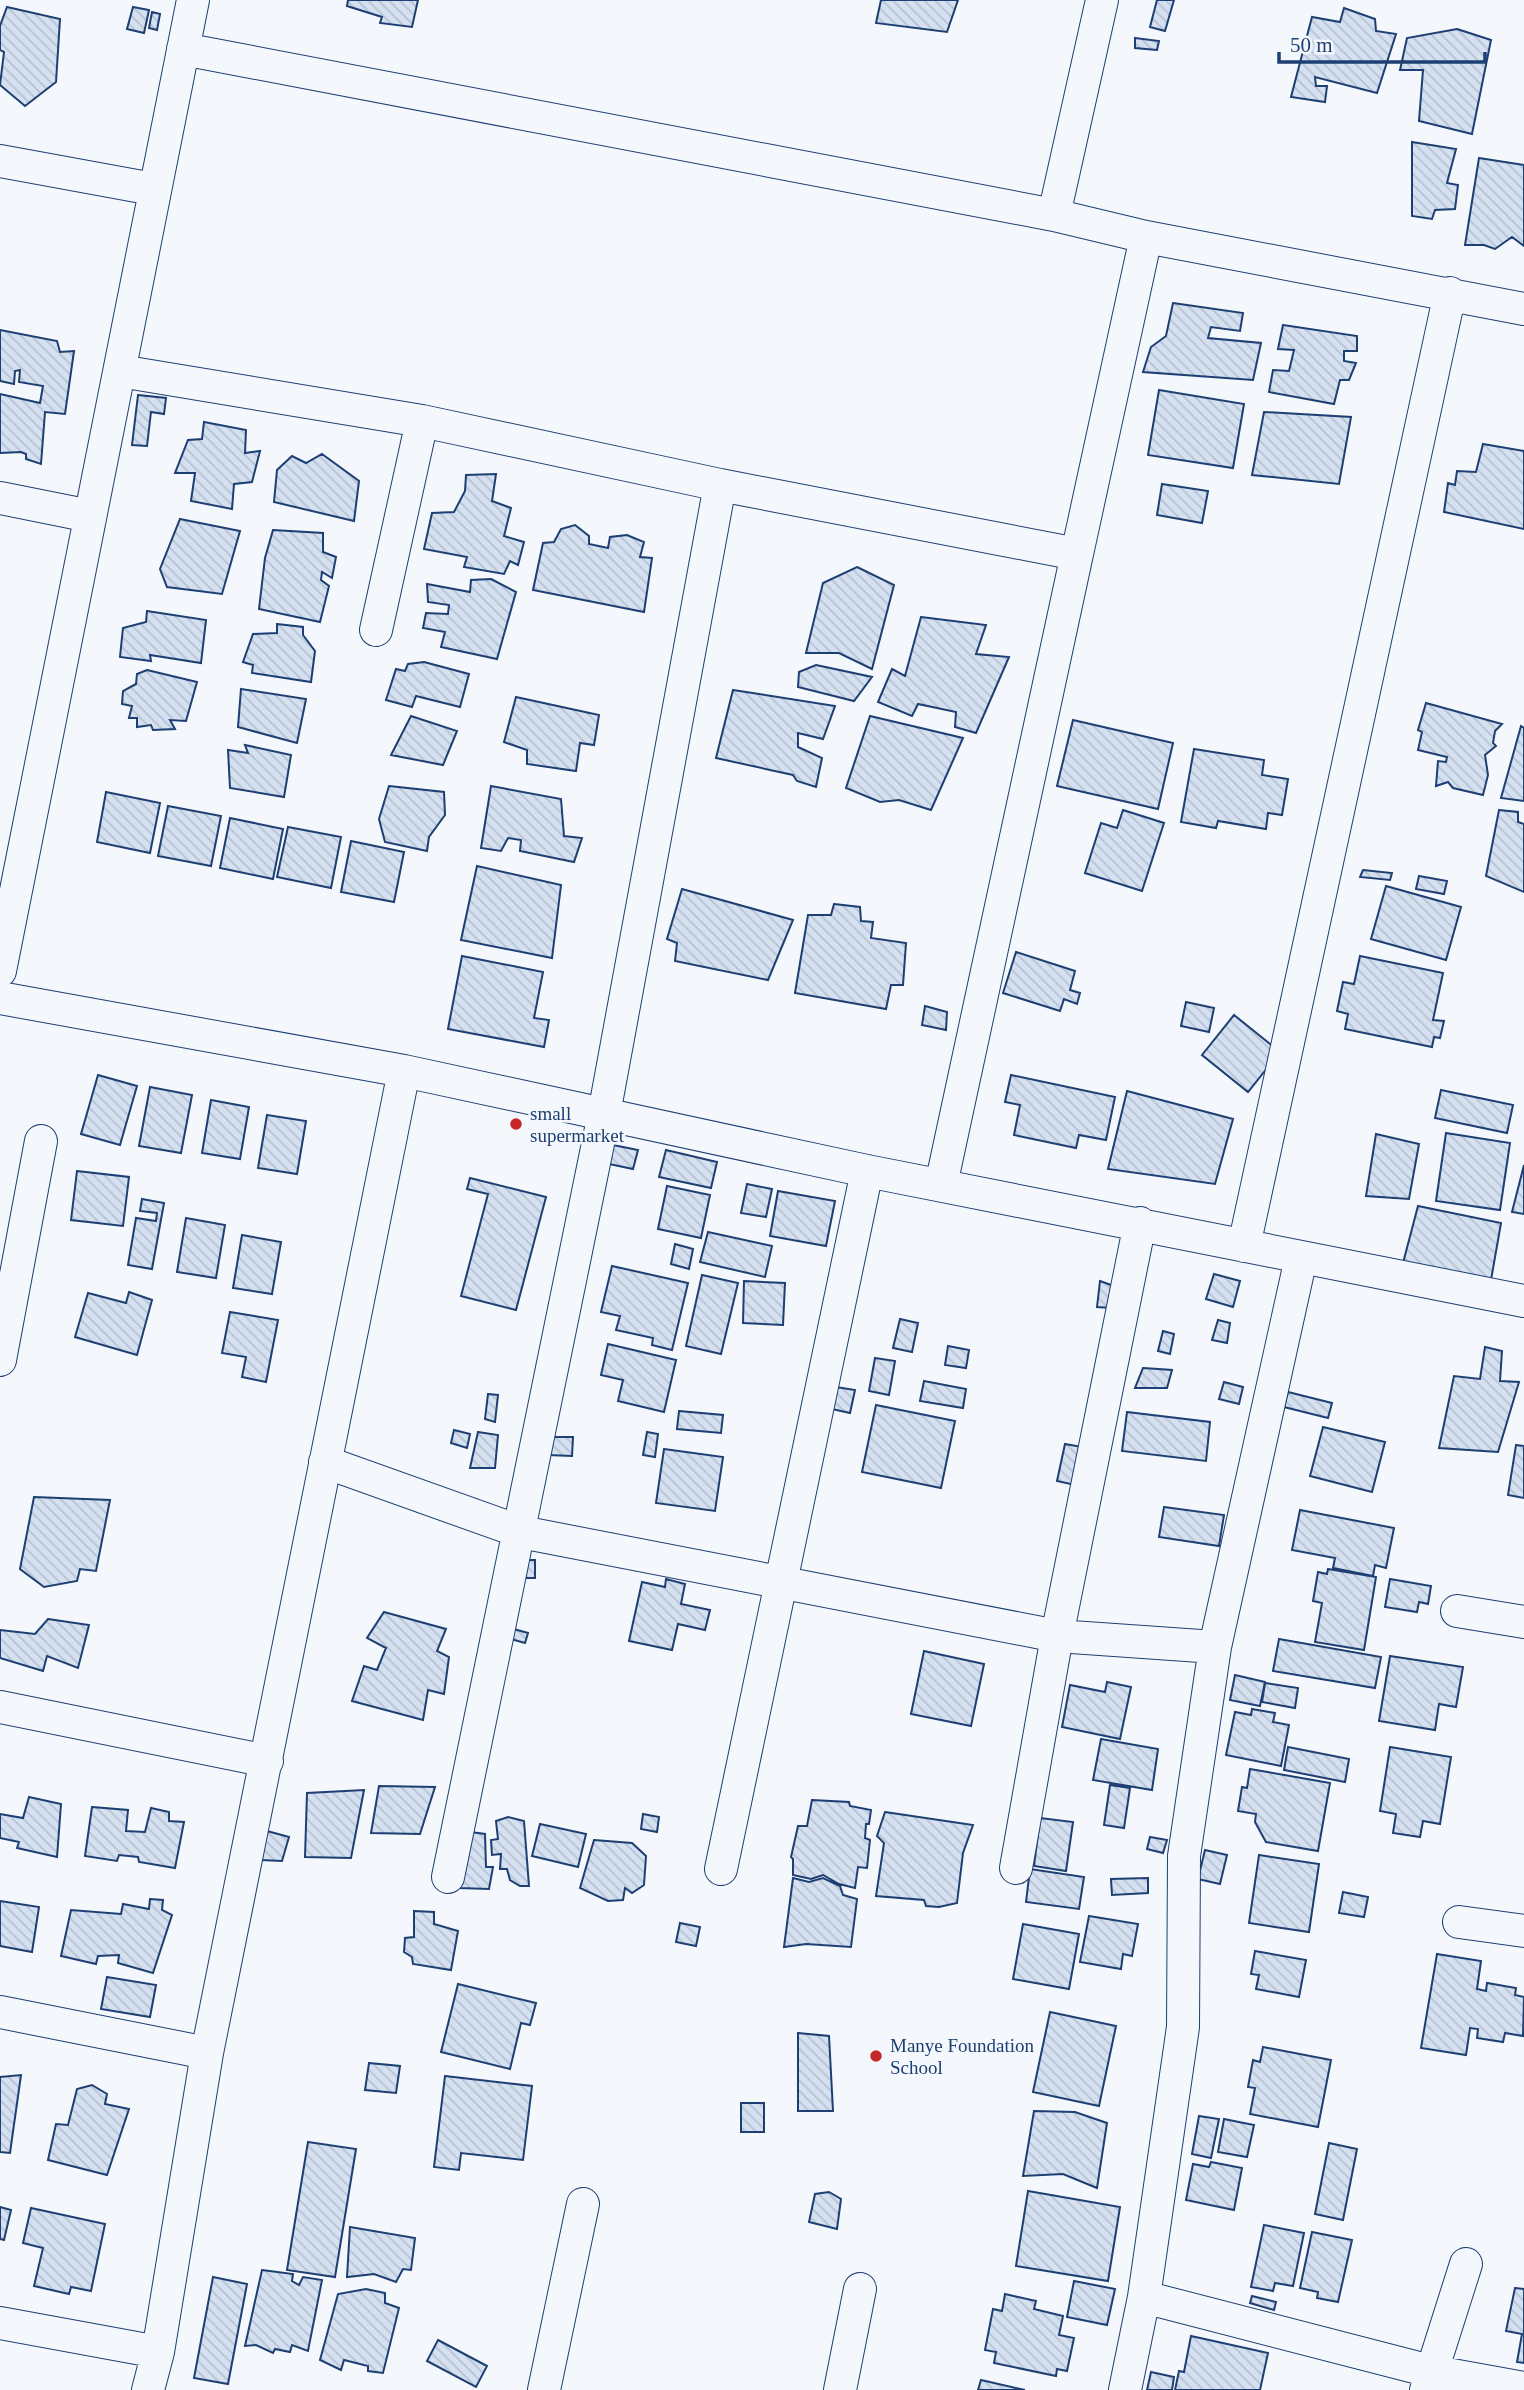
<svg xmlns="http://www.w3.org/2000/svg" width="1524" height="2390" font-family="'Times New Roman',serif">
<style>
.building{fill:url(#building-back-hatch);stroke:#1d3f73;stroke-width:2}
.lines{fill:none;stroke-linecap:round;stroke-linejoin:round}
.minor-casing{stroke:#1d3f73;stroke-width:34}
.minor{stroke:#f4f7fb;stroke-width:32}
.poi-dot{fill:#c62828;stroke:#f4f7fb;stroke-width:2.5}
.labels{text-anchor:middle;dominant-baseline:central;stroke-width:5;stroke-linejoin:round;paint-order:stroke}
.poi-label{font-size:19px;fill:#1d3f73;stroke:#f4f7fb;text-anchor:start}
</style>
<defs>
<pattern id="building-back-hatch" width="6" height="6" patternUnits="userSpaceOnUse" patternTransform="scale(1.75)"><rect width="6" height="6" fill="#d5e0f0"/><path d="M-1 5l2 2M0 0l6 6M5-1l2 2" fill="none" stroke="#b6c1d1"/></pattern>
</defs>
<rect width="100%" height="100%" fill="#f4f7fb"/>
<path class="building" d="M348 0H418L412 27 380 23 382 17 347 6Z
M881 0H958L947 32 876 23Z
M1157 0H1174L1165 31 1150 27Z
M7 7 60 19 56 82 25 106 0 85 4 52 0 50V26Z
M133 7 149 10 144 33 127 29Z
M1344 8 1375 19 1376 31 1396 34 1377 93 1315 77 1316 86H1327L1325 102 1291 97 1312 17 1340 22Z
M152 12 160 14 157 30 149 28Z
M1457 29 1491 40 1472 134 1419 121 1423 70H1400L1407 38Z
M1135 38 1159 41 1157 50 1135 48Z
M1412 142 1456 149 1447 183 1458 185 1455 209 1435 210 1432 219 1412 216Z
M1479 158 1524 165V246L1512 237 1495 249 1484 245H1465Z
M1173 303 1243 313 1240 331 1211 327 1208 338 1261 343 1253 380 1143 372 1151 347 1166 336Z
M1283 325 1357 336V351H1344V361L1356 363 1349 380H1340L1334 404 1269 392 1273 370 1289 371 1294 350 1278 349Z
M0 330 57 341 60 352 74 351 65 414 45 412 41 464 26 459V454L21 452 0 453V394L40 403 43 386 19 382 20 370 15 371 14 384 0 381Z
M1159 390 1244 404 1233 468 1148 455Z
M138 395 166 398 164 414 151 412 147 446 132 445Z
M1264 412 1351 417 1339 484 1252 475Z
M204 422 246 430 245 453 260 451 252 482 234 484 232 509 191 501 195 473H175L188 440 202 439Z
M1483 444 1524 451V529L1444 512 1448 483 1455 485 1457 471 1476 472Z
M322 454 359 481 354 521 274 502 277 470 292 456 306 463Z
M496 474 492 501 511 508 504 536 524 542 518 565 510 561 504 574 464 567 467 557 424 549 432 513 454 512 465 491 466 475Z
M1162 484 1208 491 1202 523 1157 515Z
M180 519 240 531 222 594 167 587 160 569Z
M575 525 589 536V544L608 548 610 537 627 535 644 542 640 557 652 558 644 612 533 590 543 543 554 542 561 529Z
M273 530 323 533V552L336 557 332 578 322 572 321 580 329 586 320 622 259 609 265 558Z
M857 567 894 585 872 669 839 653H806L823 583Z
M491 579 516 592 497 659 441 647 445 632 423 628 426 613 448 614 449 605 428 602 427 584 470 592 471 580Z
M147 611 206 620 201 663 150 655 151 661 120 657 123 628 146 622Z
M921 617 986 625 976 654 1009 657 976 733 955 727 956 712 918 704 912 716 878 702 892 669 905 676Z
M277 624 303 627V635L315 651 311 682 252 673 253 665 243 662 253 634 277 633Z
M424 662 469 674 460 707 416 696 412 707 386 700 396 669 405 671 408 664Z
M816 665 872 677 854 701 798 687 799 672Z
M147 670 197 682 186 721 170 720 175 729 153 730 151 725 137 727V718H129L132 706 122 704 123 691 136 684 137 674Z
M241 689 306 699 297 743 238 727Z
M733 690 835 706 823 739 798 733V747L822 758 816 787 797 781 793 775 716 758Z
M516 697 599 715 594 745 580 743 576 771 527 764V750L504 742Z
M1426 703 1502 724 1495 731 1493 743 1496 746 1485 755 1488 775 1483 795 1453 788 1448 782 1436 786 1438 761 1446 762 1447 757 1418 750 1422 732 1418 730Z
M411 716 457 731 443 765 391 755Z
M870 716 963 738 931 810 899 800 880 802 846 788Z
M1073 720 1173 743 1158 809 1057 786Z
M1521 726 1524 728V801L1501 798Z
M245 745 291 755 284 797 230 788 228 750 248 753Z
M1194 749 1264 760 1262 775 1288 779 1282 815 1268 813 1266 829 1218 821 1216 828 1181 822Z
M389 786 444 792 445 815 429 837 427 851 385 842 379 819Z
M491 786 561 799 564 836 582 838 574 862 520 851 521 840 508 838 501 851 481 848Z
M106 792 160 803 150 853 97 842Z
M168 806 221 816 211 866 158 856Z
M1123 810 1164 823 1142 891 1085 873 1101 823 1117 828Z
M1499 810 1518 812V822L1524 824V892L1486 876Z
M230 818 283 829 273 879 220 868Z
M288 827 341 837 331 888 277 877Z
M351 841 404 852 394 902 341 892Z
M477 866 561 885 552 958 461 940Z
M1363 870 1392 873 1390 880 1360 877Z
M1419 876 1447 881 1444 894 1416 889Z
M1386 886 1461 907 1446 960 1371 939Z
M682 889 793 920 768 980 675 961 677 943 667 939Z
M834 904 860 907 861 921 873 922 871 938 906 943 903 985H891L886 1009 795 993 808 915H831Z
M1016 952 1075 971 1070 990 1080 993 1077 1004 1064 999 1060 1011 1003 993Z
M462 956 543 972 534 1018 549 1020 544 1047 448 1029Z
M1360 956 1443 973 1433 1020 1444 1021 1440 1038 1434 1037 1432 1047 1345 1029 1348 1014 1337 1011 1343 982 1354 984Z
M1186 1002 1214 1008 1209 1032 1181 1026Z
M925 1006 947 1012 946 1030 922 1025Z
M1234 1015 1280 1052 1248 1092 1202 1055Z
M98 1075 137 1086 120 1145 81 1134Z
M1011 1075 1115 1097 1106 1140 1079 1135 1076 1148 1014 1135 1020 1105 1005 1102Z
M150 1087 192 1095 181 1153 139 1146Z
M1441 1090 1513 1105 1507 1133 1435 1118Z
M1127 1091 1233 1119 1215 1184 1108 1169Z
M211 1100 249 1107 240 1159 202 1153Z
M267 1115 306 1121 297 1174 258 1168Z
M1446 1133 1510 1143 1500 1210 1436 1201Z
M1376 1134 1419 1144 1409 1199 1366 1196Z
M613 1145 638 1150 633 1169 609 1164Z
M666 1150 717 1162 711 1188 659 1177Z
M1524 1165V1214L1512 1212Z
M77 1171 129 1177 123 1226 71 1220Z
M470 1178 546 1197 516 1310 461 1296 488 1194 467 1189Z
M747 1184 772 1189 766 1217 741 1213Z
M667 1186 710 1195 701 1238 658 1229Z
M778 1191 835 1201 826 1246 770 1236Z
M142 1199 164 1203 152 1269 128 1265 136 1218 156 1221 157 1213 140 1211Z
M1418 1206 1501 1223 1491 1280 1403 1263Z
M186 1218 225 1225 216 1278 177 1272Z
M708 1232 772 1246 765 1277 700 1262Z
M242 1235 281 1242 272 1294 233 1288Z
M675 1244 693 1249 689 1269 671 1264Z
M612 1266 688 1283 672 1350 652 1345 653 1338 616 1330 620 1316 601 1312Z
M1214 1274 1240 1281 1233 1307 1206 1299Z
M702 1275 738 1283 721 1354 686 1346Z
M744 1281 785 1283 783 1325 743 1323Z
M1100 1281 1111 1285V1308L1097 1307Z
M129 1292 152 1300 137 1355 75 1337 88 1293 126 1303Z
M230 1312 278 1320 266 1382 242 1377 246 1357 222 1353Z
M900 1319 918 1323 912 1352 893 1348Z
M1218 1320 1230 1323 1227 1343 1212 1340Z
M1163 1331 1174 1334 1170 1354 1158 1351Z
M608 1344 676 1360 664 1412 618 1401 623 1380 601 1375Z
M948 1346 969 1350 966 1368 945 1365Z
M1485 1347 1502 1351 1500 1381 1519 1382 1498 1452 1439 1448 1454 1376 1480 1379Z
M875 1358 895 1361 889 1395 869 1391Z
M1143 1368 1172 1370 1167 1388H1135Z
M924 1381 966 1389 963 1408 920 1401Z
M1224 1382 1243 1387 1239 1404 1219 1399Z
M836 1387 855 1390 850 1413 832 1409Z
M1288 1392 1332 1403 1328 1418 1284 1407Z
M488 1394 498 1395 495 1422 485 1419Z
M876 1405 955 1421 941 1488 862 1472Z
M679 1411 723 1415 721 1433 677 1429Z
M1127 1412 1210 1422 1206 1461 1122 1451Z
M1323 1427 1385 1442 1372 1492 1310 1476Z
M454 1430 470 1434 467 1448 451 1443Z
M478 1432 498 1435 495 1468H470Z
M647 1432 658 1434 655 1457 643 1455Z
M549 1437H573L572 1456 548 1455Z
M1065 1444 1088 1448 1080 1486 1057 1481Z
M1516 1445 1524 1446V1498L1508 1495Z
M664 1449 723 1457 715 1511 656 1503Z
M34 1497 110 1500 96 1571 80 1569 77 1581 44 1587 20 1569Z
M1164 1507 1224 1515 1219 1546 1159 1537Z
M1300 1510 1394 1528 1386 1568 1375 1565 1373 1576 1333 1568 1335 1558 1292 1550Z
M518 1560H535V1578H518Z
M1328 1569 1376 1577 1364 1650 1315 1642 1322 1603 1313 1601 1318 1572 1327 1574Z
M666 1579 685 1584 681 1604 710 1610 705 1630 678 1624 672 1650 629 1641 642 1582 665 1587Z
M1390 1579 1431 1586 1428 1604 1419 1602 1417 1612 1385 1607Z
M384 1612 446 1629 437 1651 449 1657 444 1694 428 1690 423 1720 352 1701 364 1666 377 1670 386 1648 367 1638Z
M48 1619 89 1625 78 1668 47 1656 43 1671 0 1658V1630L35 1634Z
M510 1628 528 1633 525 1643 507 1638Z
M1279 1639 1381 1657 1375 1688 1273 1671Z
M924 1651 984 1664 971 1726 911 1714Z
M1390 1656 1463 1667 1456 1707 1439 1704 1435 1730 1379 1721Z
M1235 1675 1265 1682 1260 1706 1230 1700Z
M1107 1682 1131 1687 1120 1739 1062 1727 1070 1685 1105 1692Z
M1265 1683 1298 1688 1295 1708 1262 1702Z
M1252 1709 1275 1713 1273 1722 1289 1725 1281 1766 1226 1755 1235 1712 1251 1715Z
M1101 1739 1158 1749 1152 1790 1093 1780Z
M1288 1747 1349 1759 1345 1782 1284 1770Z
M1390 1747 1451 1757 1440 1824 1423 1821 1420 1837 1393 1833 1396 1814 1380 1811Z
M1250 1769 1330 1783 1318 1851 1266 1842 1255 1822 1256 1814 1238 1811 1242 1787 1247 1788Z
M1110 1785 1130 1788 1124 1828 1104 1825Z
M379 1786 435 1787 420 1834 371 1833Z
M364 1790 351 1858 305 1857 307 1793Z
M29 1797 61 1804 57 1857 17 1848 19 1842 0 1838V1814L23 1818Z
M812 1800 849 1802 850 1806 871 1810 869 1824H866L865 1838 870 1840 867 1868 858 1867 855 1888 839 1884 823 1875 811 1879 793 1875V1859L791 1857 798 1826H807Z
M92 1807 128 1810 126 1831 145 1832 151 1808 169 1812V1821L184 1822 175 1868 139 1862 138 1857 119 1855 117 1861 85 1856Z
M885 1812 973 1825 963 1853 957 1903 939 1907 926 1906 924 1900 876 1896 884 1843 877 1836Z
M643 1814 659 1817 657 1832 641 1829Z
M508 1817 524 1821 529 1886H520L510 1880 507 1869H500L501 1854 492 1855 491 1840 498 1839 496 1821Z
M1040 1818 1073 1822 1066 1871 1034 1866Z
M540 1824 586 1834 578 1867 532 1856Z
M267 1831 289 1837 282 1861 261 1860Z
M470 1832 485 1834 486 1867H493L489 1889 459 1888 460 1843Z
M1150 1837 1167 1840 1163 1853 1147 1849Z
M594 1840 632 1843 646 1856 644 1885 632 1893 625 1888 623 1900 608 1901 580 1888Z
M1205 1850 1227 1855 1220 1884 1198 1879Z
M1259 1855 1319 1864 1309 1932 1249 1923Z
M1030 1869 1084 1877 1079 1909 1026 1902Z
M793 1878 809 1882 823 1878 840 1886 843 1895 857 1899 851 1947 806 1944 784 1947Z
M1148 1878V1893L1112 1895 1111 1879Z
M1343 1892 1368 1897 1364 1917 1339 1913Z
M150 1899 163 1900 162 1910 172 1915 153 1973 118 1963 119 1955 98 1956 96 1964 61 1956 71 1910 121 1914 123 1904 149 1909Z
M0 1901 39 1907 32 1952 0 1946Z
M414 1911 434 1912V1924L458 1931 451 1970 413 1964 412 1957 404 1952 405 1938 414 1937Z
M1089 1916 1138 1924 1132 1956 1123 1954 1121 1969 1080 1962Z
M680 1923 700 1927 696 1946 676 1942Z
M1023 1924 1079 1934 1069 1989 1013 1979Z
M1255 1951 1306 1960 1299 1997 1256 1989 1259 1975 1251 1974Z
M1437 1954 1481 1961 1477 1989 1486 1991 1487 1983 1516 1988 1515 1995 1524 1997 1523 2036 1505 2033 1503 2042 1477 2038 1478 2029 1470 2028 1466 2055 1421 2048Z
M107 1977 156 1985 150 2017 101 2009Z
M458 1984 536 2003 530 2025 521 2023 510 2069 441 2052Z
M1050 2012 1116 2026 1099 2106 1033 2092Z
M798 2033 829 2036 833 2111H798Z
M1263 2047 1331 2060 1318 2127 1250 2114 1255 2088 1248 2087 1253 2060 1260 2062Z
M369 2063 400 2066 396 2093 365 2090Z
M21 2075 10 2153 0 2152V2077Z
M445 2076 532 2086 523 2160 461 2153 459 2170 434 2167Z
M92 2085 107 2094 105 2104 129 2109 107 2175 48 2160 56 2124 68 2125 77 2089Z
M741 2103H764V2132H741Z
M1034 2111 1075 2112 1107 2123 1097 2188 1063 2174 1023 2176Z
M1199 2116 1219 2119 1211 2158 1192 2154Z
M1224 2119 1254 2125 1247 2157 1218 2152Z
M308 2142 356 2149 335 2277 287 2270Z
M1329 2143 1357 2149 1343 2220 1315 2214Z
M1211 2162 1242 2168 1234 2210 1186 2200 1193 2164 1209 2167Z
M1028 2191 1120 2207 1108 2281 1016 2266Z
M829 2192 841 2199 837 2229 809 2222 815 2194Z
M0 2207 11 2210 4 2240 0 2239Z
M31 2208 105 2224 91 2291 71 2287 69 2294 34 2286 43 2248 23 2243Z
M1264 2225 1304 2233 1293 2286 1275 2283 1273 2291 1251 2287Z
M350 2227 415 2238 411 2270 403 2269 396 2282 374 2274 347 2277Z
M1312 2232 1352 2240 1338 2302 1317 2298 1318 2292 1300 2288Z
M262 2270 293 2274 292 2281 299 2285 303 2277 322 2280 308 2351 292 2345 290 2352 275 2349 273 2353 256 2345 245 2346Z
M213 2277 247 2284 228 2384 194 2378Z
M1074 2281 1115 2289 1107 2325 1067 2317Z
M1515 2288 1524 2289V2363L1517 2362 1522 2334 1506 2331Z
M366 2289 385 2293V2303L399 2308 383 2373 368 2371V2366L344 2360 341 2370 320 2360 338 2294Z
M1005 2294 1036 2301 1034 2309 1063 2316 1059 2335 1074 2338 1067 2371 1057 2369 1056 2376 994 2363 996 2352 985 2350 993 2309 1002 2311Z
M1252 2296 1276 2302 1274 2310 1250 2303Z
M1191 2336 1268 2353 1260 2390H1175L1179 2371 1184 2372Z
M438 2340 487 2366 476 2387 427 2361Z
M1151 2372 1174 2377 1172 2390H1147Z
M981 2380 1025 2390H978Z"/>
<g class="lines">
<defs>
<path id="minor" d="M183 49 1054 215 1146 237
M0 161 153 189
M1054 215 1102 0
M120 371 422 421 720 485
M0 498 90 516
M1077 554 1146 237 1524 309
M376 630 422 421
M0 971 193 0
M0 998 404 1071 867 1171 1524 1301
M1244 1246 1450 293
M0 1360 41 1141
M325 1462 521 1532 1057 1636 1215 1647
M1457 1611 1524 1622
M0 1707 267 1761
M1016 1868 1057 1636 1140 1223
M721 1869 867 1171
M448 1877 604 1114 720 485 1077 554 941 1185
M1459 1922 1524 1931
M0 2012 207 2053
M1144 2297 1430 2371 1524 2388
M0 2323 158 2352
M148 2390 158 2352 207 2053 404 1071
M544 2390 583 2204
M840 2390 860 2289
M1125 2390 1144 2297 1183 2027 1184 1856 1215 1647 1301 1258
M1426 2390 1466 2264"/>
</defs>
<use href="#minor" class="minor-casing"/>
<use href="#minor" class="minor"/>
</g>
<g class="poi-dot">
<circle cx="516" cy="1124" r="7"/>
<circle cx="876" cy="2056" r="7"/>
</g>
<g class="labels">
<g class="poi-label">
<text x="530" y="1113">small<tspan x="530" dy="22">supermarket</tspan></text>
<text x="890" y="2045">Manye Foundation<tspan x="890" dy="22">School</tspan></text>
</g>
</g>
<path d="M1279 52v10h206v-10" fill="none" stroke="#1d3f73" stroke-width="3.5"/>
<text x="1290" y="52" font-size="21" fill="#1d3f73" stroke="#f4f7fb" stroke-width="5" paint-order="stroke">50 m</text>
</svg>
